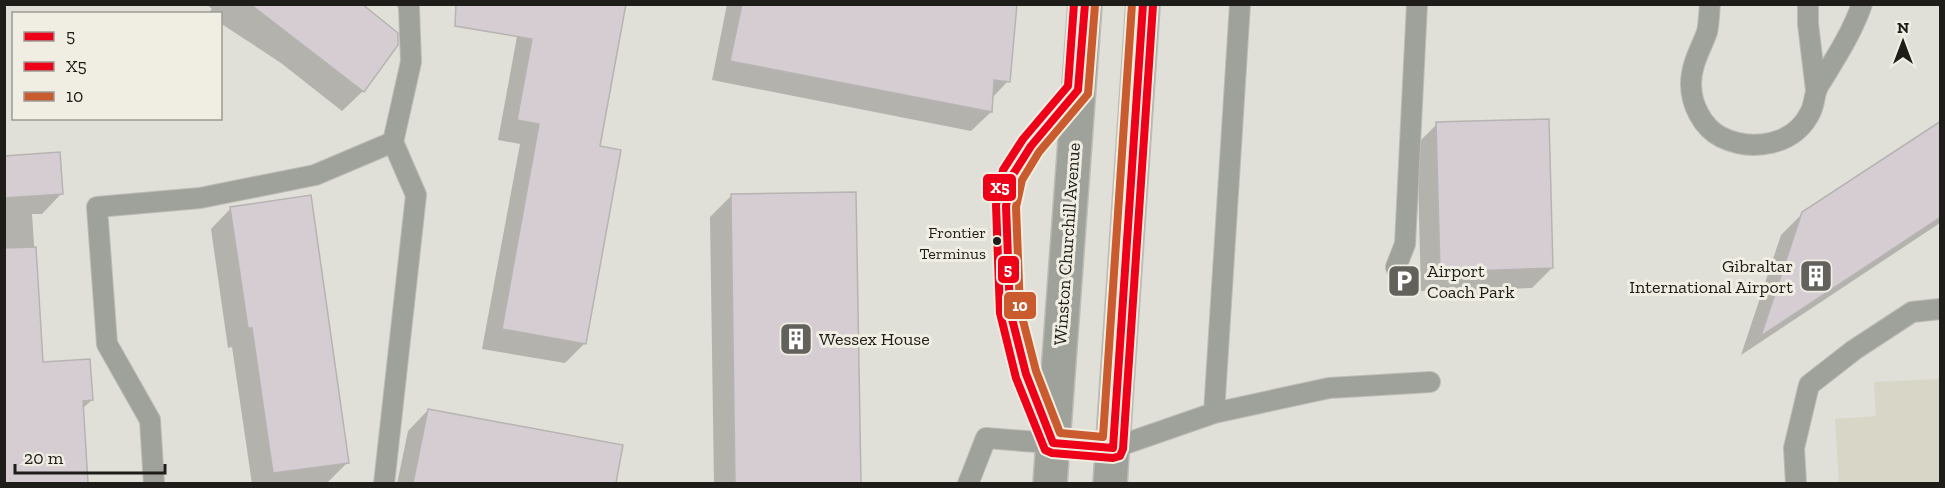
<svg xmlns="http://www.w3.org/2000/svg" width="1945" height="488" font-family="'Zilla Slab',serif">
<style>
.built{fill:#d8d6c7}
.shadow{fill:#0003}
.building{fill:#d5cdd2;stroke:#b6b4b2;stroke-width:1.5}
.lines{fill:none;stroke-linecap:round;stroke-linejoin:round}
.service-casing{stroke:#bcbbb6;stroke-width:22}
.minor-casing{stroke:#bcbbb6;stroke-width:36}
.service{stroke:#9fa29a;stroke-width:20}
.minor{stroke:#9fa29a;stroke-width:33}
.bus-1-casing{stroke:#f0eee2;stroke-width:12}
.bus-2-casing{stroke:#f0eee2;stroke-width:12}
.bus-3-casing{stroke:#f0eee2;stroke-width:12}
.bus-1{stroke:#ee0018;stroke-width:8}
.bus-2{stroke:#ee0018;stroke-width:8}
.bus-3{stroke:#ca5b2e;stroke-width:8}
.bus-dot{fill:#1e1d19;stroke:#f0eee2;stroke-width:2}
.labels{text-anchor:middle;dominant-baseline:central;stroke-width:6;stroke-linejoin:round;paint-order:stroke}
.bus-label{font-size:16px;fill:#1e1d19;stroke:#f0eee2;text-anchor:end}
.street-label{font-size:18px;fill:#1e1d19;stroke:#f0eee2}
.poi-label{font-size:18px;fill:#1e1d19;stroke:#f0eee2;text-anchor:start}
.line-badge{stroke:#f0eee2;stroke-width:2}
.badge-label{font-size:16px;text-anchor:middle;font-weight:bold;fill:#fff}
</style>
<rect width="100%" height="100%" fill="#e0dfd8"/>
<path class="built" d="M1940 379V483H1839L1835 419 1876 416 1874 382Z"/>
<path class="shadow" d="M206 4H359L363 91 342 111 281 63 220 23V14H208L212 9Z
M523 4 598 147 585 343 565 363 482 349 520 144 498 140Z
M727 4H992L1008 81 992 98 991 112 971 131 712 80Z
M1940 122V223L1741 355 1781 235 1803 213Z
M1437 124 1552 268 1532 288 1421 291 1417 144Z
M4 157 61 194 42 214H32L42 364 92 400 82 409 87 484H4Z
M855 194 859 484H714L710 217 732 195Z
M231 208 347 463 327 483 252 484 232 347 228 348 211 229Z
M428 410 622 446 614 484H397L408 431Z"/>
<path class="building" d="M250 4H362L398 33V45L364 92Z
M456 4H626L600 146 621 150 586 344 502 329 539 124 517 120 532 39 455 26Z
M742 4H1017L1010 82 994 80 992 112 730 61Z
M1549 119 1553 268 1440 272 1436 122Z
M1941 121V217L1761 336 1802 212Z
M60 152 63 194 4 198V156Z
M856 192 861 483H735L731 194Z
M311 195 349 463 273 473 252 328H248L230 207Z
M36 247 43 362 90 359 93 400 83 401 88 483H4V248Z
M428 409 623 445 616 483H413Z"/>
<g class="lines">
<defs>
<path id="service" d="M1710 4C1709 13 1709 23 1707 32 1701 49 1691 64 1691 84 1691 104 1702 127 1721 137 1752 152 1795 146 1811 111 1815 102 1814 93 1819 85 1835 59 1852 33 1862 4
M1808 4V24L1816 90
M1396 267 1405 244 1417 4
M1214 413 1240 4
M1049 433 1026 374 1010 311 1006 242V206L1012 176 1031 146 1077 92
M154 484 150 420 107 344 97 207 200 198 315 175 393 142
M384 484 416 195 393 142 411 62 409 8 408 4
M968 484 986 438 1113 448 1214 413 1329 388 1430 382
M1796 484 1794 448 1809 385 1854 350 1912 312 1940 309"/>
<path id="minor" d="M1050 484 1085 4
M1110 484 1143 4"/>
</defs>
<use href="#service" class="service-casing"/>
<use href="#minor" class="minor-casing"/>
<use href="#service" class="service"/>
<use href="#minor" class="minor"/>
<defs>
<path id="bus-1" d="M1085 4 1078 90 1031 146 1012 176 1006 206 1010 311 1026 374 1053 443 1113 448 1143 4"/>
<path id="bus-2" d="M1074 4 1068 86 1023 139 1003 170 996 205 1000 313 1016 378 1045 450 1052 453 1113 458 1120 456 1123 449 1153 5"/>
<path id="bus-3" d="M1095 5 1088 94 1039 152 1022 180 1016 207 1020 309 1036 371 1060 433 1103 437 1132 4"/>
</defs>
<use href="#bus-1" class="bus-1-casing"/>
<use href="#bus-2" class="bus-2-casing"/>
<use href="#bus-3" class="bus-3-casing"/>
<use href="#bus-1" class="bus-1"/>
<use href="#bus-2" class="bus-2"/>
<use href="#bus-3" class="bus-3"/>
</g>
<defs>
<symbol id="building-square" viewBox="-11 -11 22 22"><rect x="-9" y="-9" width="18" height="18" rx="4" fill="#62615c" stroke="#f0eee2"/><path d="M-4-6H4V6H1V3H-1V6H-4ZM-2.5-4.3h1.7v1.8h-1.7ZM.8-4.3h1.7v1.8H.8ZM-2.5-1h1.7V.8h-1.7ZM.8-1h1.7V.8H.8Z" fill="#fff"/></symbol>
<symbol id="parking-square" viewBox="-11 -11 22 22"><rect x="-9" y="-9" width="18" height="18" rx="4" fill="#62615c" stroke="#f0eee2"/><path d="M-3.5-5.5H1a3.5 3.5 0 0 1 0 7H-1V5.5H-3.5ZM-1-3.4V-.6H.8a1.4 1.4 0 0 0 0-2.8Z" fill="#fff"/></symbol>
</defs>
<g fill-rule="evenodd">
<use href="#building-square" x="1797" y="257" width="38" height="38"/>
<use href="#parking-square" x="1385" y="262" width="38" height="38"/>
<use href="#building-square" x="777" y="320" width="38" height="38"/>
</g>
<circle class="bus-dot" cx="997" cy="241" r="5"/>
<g class="labels">
<g class="bus-label">
<text x="986" y="232">Frontier<tspan x="986" dy="21">Terminus</tspan></text>
</g>
<g class="street-label">
<text transform="translate(1067 244) rotate(-86)">Winston Churchill Avenue</text>
</g>
<g class="poi-label">
<text x="1793" y="266" text-anchor="end">Gibraltar<tspan x="1793" dy="21">International Airport</tspan></text>
<text x="1427" y="271">Airport<tspan x="1427" dy="21">Coach Park</tspan></text>
<text x="819" y="339">Wessex House</text>
</g>
</g>
<g class="line-badge">
<rect x="982" y="173" width="35" height="29" rx="6" fill="#ee0018"/>
<rect x="997" y="255" width="23" height="29" rx="6" fill="#ee0018"/>
<rect x="1003" y="291" width="34" height="29" rx="6" fill="#ca5b2e"/>
</g>
<g class="badge-label">
<text x="1000" y="193">X5</text>
<text x="1008" y="275">5</text>
<text x="1020" y="311">10</text>
</g>
<rect width="1945" height="488" fill="none" stroke="#1e1d19" stroke-width="12"/>
<rect x="12" y="12" width="210" height="108" fill="#f0eee2" stroke="#9c9a92" stroke-width="1.5"/>
<rect x="24" y="32" width="30" height="9" fill="#ee0018" stroke="#9c9a92" stroke-width="1.5"/>
<text x="66" y="42" font-size="18" fill="#1e1d19">5</text>
<rect x="24" y="62" width="30" height="9" fill="#ee0018" stroke="#9c9a92" stroke-width="1.5"/>
<text x="66" y="72" font-size="18" fill="#1e1d19">X5</text>
<rect x="24" y="92" width="30" height="9" fill="#ca5b2e" stroke="#9c9a92" stroke-width="1.5"/>
<text x="66" y="102" font-size="18" fill="#1e1d19">10</text>
<g transform="translate(1903 42)" stroke="#f0eee2" stroke-width="4.5" paint-order="stroke">
<path d="M0-4.5L10 22L0 15L-10 22Z" fill="#1e1d19"/>
<text y="-9" font-size="16" font-weight="bold" text-anchor="middle" fill="#1e1d19">N</text>
</g>
<path d="M15 464v9h150v-9" fill="none" stroke="#1e1d19" stroke-width="3"/>
<text x="24" y="464" font-size="18" fill="#1e1d19" stroke="#f0eee2" stroke-width="4.5" paint-order="stroke">20 m</text>
</svg>
